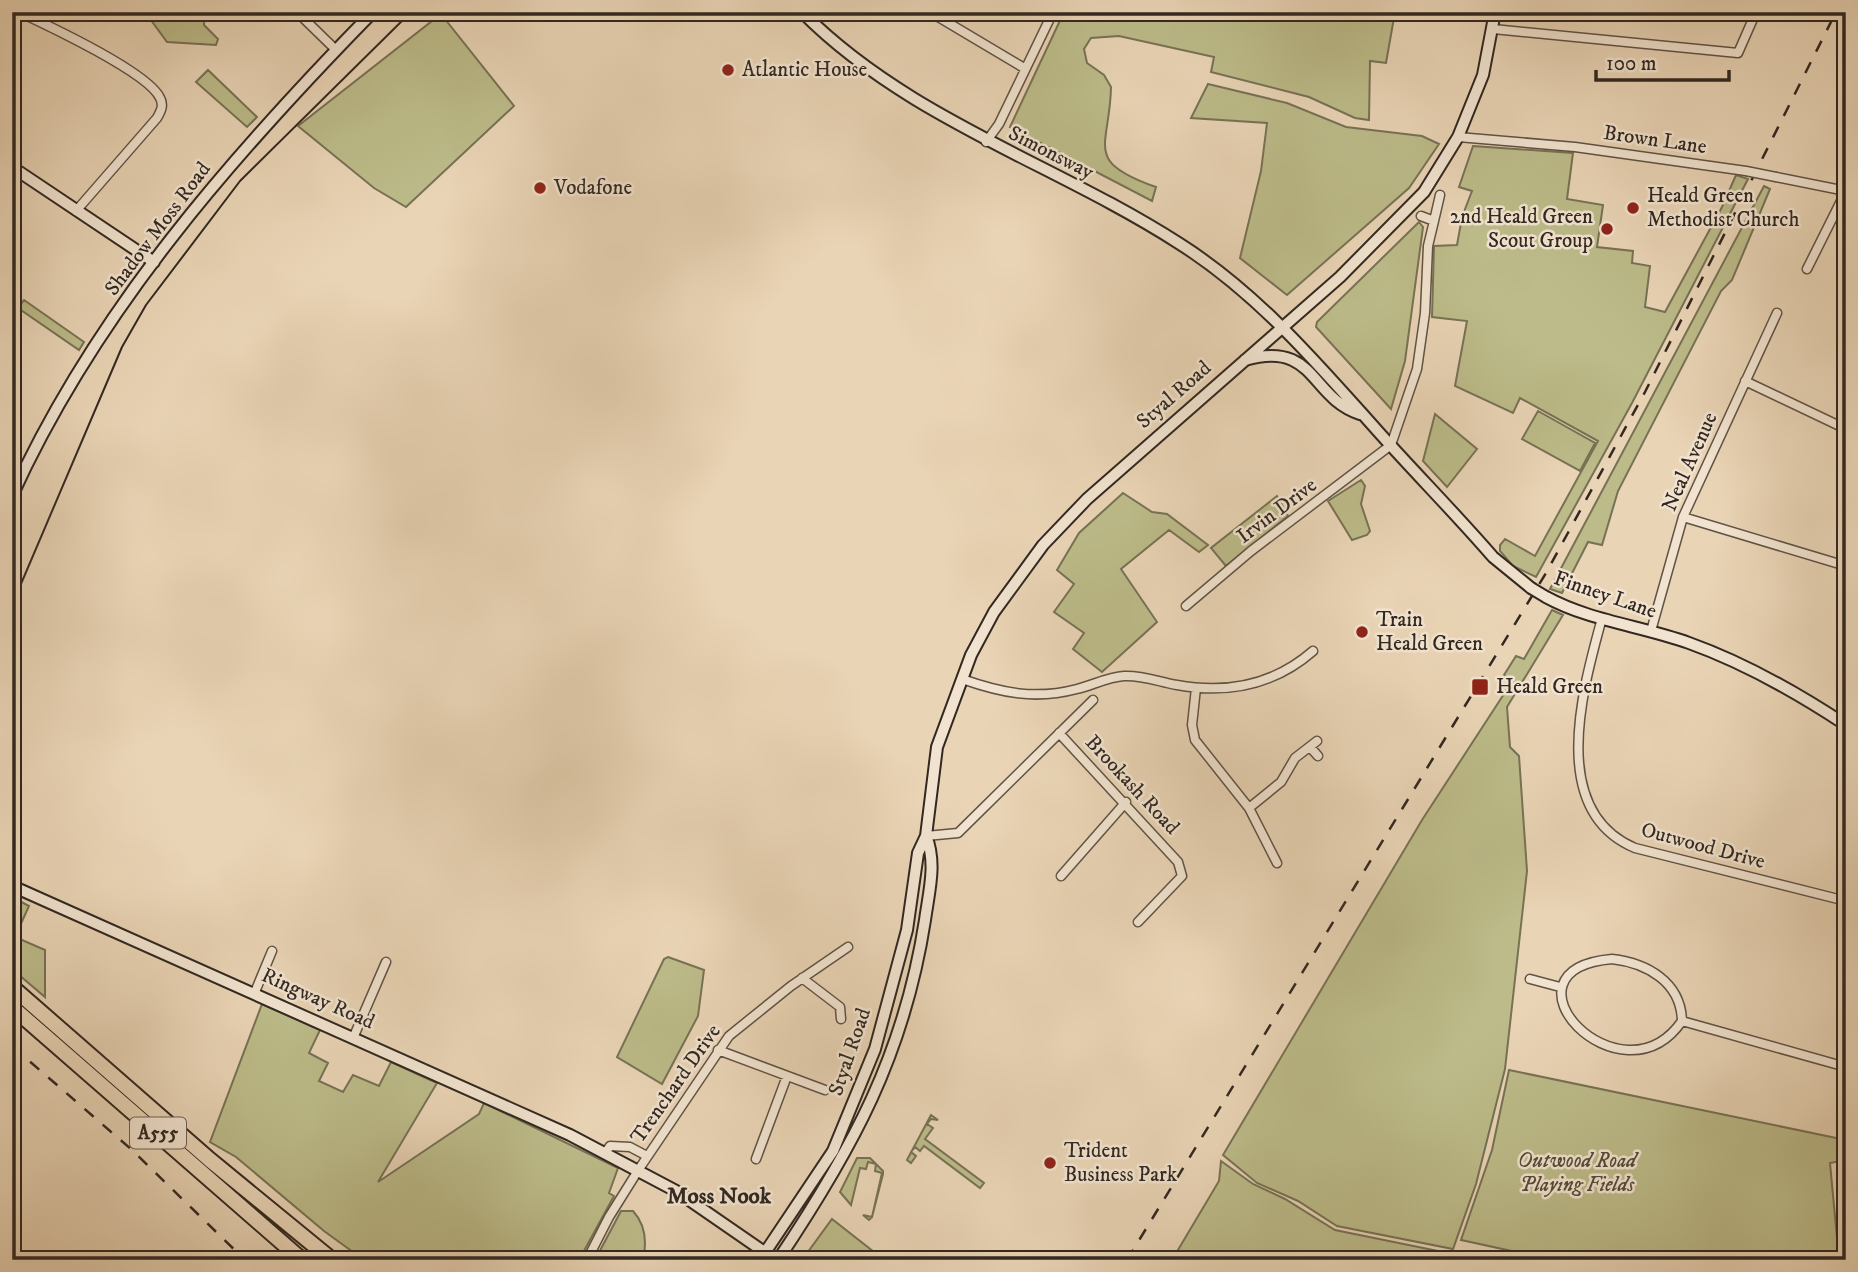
<svg xmlns="http://www.w3.org/2000/svg" width="1858" height="1272" font-family="'IM FELL DW Pica',serif">
<style>
.green{fill:#bcbb89;stroke:#777255;stroke-width:2}
.lines{fill:none;stroke-linecap:round;stroke-linejoin:round}
.street-casing{stroke:#605346;stroke-width:11}
.secondary-casing{stroke:#322821;stroke-width:14}
.highway-casing{stroke:#322821;stroke-width:18}
.street{stroke:#f1e3cf;stroke-width:8}
.secondary{stroke:#f1e3cf;stroke-width:10}
.highway{stroke:#e9d4b5;stroke-width:14}
.tram{stroke:#322821;stroke-width:2}
.rail{stroke:#322821;stroke-width:2.5;stroke-dasharray:12 12;stroke-linecap:butt}
.street-bridge-casing{stroke:#605346;stroke-width:11;stroke-linecap:butt}
.secondary-bridge-casing{stroke:#322821;stroke-width:14;stroke-linecap:butt}
.street-bridge{stroke:#f1e3cf;stroke-width:8}
.secondary-bridge{stroke:#f1e3cf;stroke-width:10}
.poi-dot{fill:#8f2418;stroke:#f1e3cf;stroke-width:2.5}
.labels{text-anchor:middle;dominant-baseline:central;stroke-width:5;stroke-linejoin:round;paint-order:stroke}
.shield{fill:#f1e3cf;stroke:#6b6055;stroke-width:2}
.shield-label{font-size:19px;font-weight:bold;fill:#322821}
.poi-label{font-size:21px;fill:#322821;stroke:#f1e3cf;text-anchor:start}
.street-label{font-size:21px;fill:#322821;stroke:#f1e3cf}
.park-label{font-size:21px;font-style:italic;fill:#544d3b;stroke:#f1e3cf}
.neighbourhood-label{font-size:23px;font-weight:bold;fill:#322821;stroke:#f1e3cf}
</style>
<rect width="100%" height="100%" fill="#e9d4b5"/>
<filter id="stains"><feTurbulence type="fractalNoise" baseFrequency=".00286" numOctaves="4"/><feColorMatrix values="0 0 0 0 .2 0 0 0 0 .09 0 0 0 0 .02 0 0 0 .5 -.17"/></filter>
<radialGradient id="worn" r=".72"><stop offset=".6" stop-color="#630" stop-opacity="0"/><stop offset="1" stop-color="#630" stop-opacity=".3"/></radialGradient>
<path class="green" d="M145 12 180 15 205 12 204 25 218 39 216 45 167 42Z
M1064 12C1080 12 1093 19 1109 18L1112 12H1395L1386 63 1370 61 1369 120 1355 118 1309 97 1211 72 1214 57 1119 36 1091 38 1084 49 1087 63 1104 75 1111 87C1110 147 1082 161 1156 187L1152 201 1010 127Z
M441 14 514 106 406 207 374 188 298 126Z
M208 70 257 117 247 127 196 82Z
M1208 84 1287 103 1346 127 1422 136 1439 144 1409 188 1287 295 1240 258 1261 171 1267 123 1191 118Z
M1473 146 1573 153 1567 199 1603 205 1597 247 1633 251 1632 263 1650 266 1645 307 1665 312 1722 207 1736 175 1748 179 1632 403 1536 577 1513 566 1500 551V545L1505 539 1535 556 1598 441 1520 398 1513 413 1455 386 1467 321 1432 317 1434 246 1457 245 1462 217 1472 191 1459 187Z
M1764 186 1770 189 1732 280 1721 291 1618 491 1602 545 1588 542 1562 593 1550 589Z
M1419 222 1423 227 1405 361 1391 409 1316 327 1317 322Z
M24 300 84 342 79 350 18 308Z
M1538 411 1595 443 1580 471 1522 439Z
M1435 414 1477 449 1447 487 1423 461Z
M1361 480 1365 486 1361 504 1370 531 1367 535 1352 540 1328 501Z
M1123 493 1152 512 1167 514 1208 545 1199 552 1169 530 1121 569 1157 622 1102 672 1073 649 1084 633 1054 612 1074 584 1057 570 1079 533Z
M1277 496 1288 516 1226 566 1211 548Z
M1552 610 1563 615 1507 707 1510 747 1519 756 1527 871 1505 1069 1476 1184 1453 1249 1337 1226 1298 1201 1257 1183 1223 1155 1422 820 1502 697 1512 680 1504 675 1516 656 1524 659Z
M12 897 29 906 15 937 45 950V997L12 969Z
M668 957 704 970 698 1016 662 1084 617 1057 664 959Z
M262 1004 320 1030 309 1053 328 1063 319 1081 343 1092 353 1075 379 1086 391 1062 437 1083 378 1182 479 1114 484 1103 618 1168 609 1193 614 1196 579 1260H364L324 1231 236 1157 210 1142Z
M1509 1070 1846 1140V1160L1830 1163 1837 1238 1846 1237V1260H1553L1461 1240 1492 1150Z
M931 1115 938 1120 931 1119 927 1124 933 1128 925 1139 984 1183 980 1188 924 1146 920 1151 915 1147 911 1152 916 1156 911 1163 907 1160Z
M857 1158H870L883 1171V1174L872 1217 869 1220 863 1215 872 1217 882 1173 875 1171 876 1164 868 1162 866 1169 860 1168 851 1205 840 1192Z
M1221 1161 1253 1184 1285 1199 1335 1230 1453 1254 1452 1260H1172L1219 1181Z
M621 1211H633C646 1225 647 1242 643 1260H595Z
M832 1219 874 1252 868 1260H802Z"/>
<g class="lines">
<defs>
<path id="street" d="M19 12C47 25 149 73 160 98 164 105 161 111 157 118L76 211
M297 12 336 50
M930 12 1024 68
M1493 29 1738 53 1756 12
M1458 137 1575 147 1746 171
M986 142 999 124 1053 12
M1776 177 1846 191 1807 269
M1421 216 1434 221 1440 195
M1745 381 1846 429
M1683 517 1846 566
M1186 606 1251 551 1391 445 1417 369 1425 313 1428 246 1434 221
M1602 618C1583 688 1547 811 1635 848L1846 901
M1651 631 1683 517 1777 313
M962 679C1002 693 1035 700 1077 689 1093 685 1108 677 1124 676 1143 675 1159 682 1177 685 1227 694 1274 685 1313 651
M1196 688 1192 725 1195 740 1249 808 1277 863
M1059 733 1178 862 1182 876 1138 922
M1310 747 1318 756
M1249 808 1281 782 1295 758 1317 741
M926 836 958 833 1093 700
M1061 876 1126 802
M1612 959C1647 963 1681 982 1682 1021 1621 1109 1489 970 1612 959Z
M802 978 840 1007 841 1019
M1530 979 1560 987
M255 992 272 951
M1682 1021 1846 1067
M354 1036 386 962
M718 1050 825 1090
M605 1153 610 1146 630 1147 647 1156
M756 1159 787 1076
M587 1260 609 1217 639 1169 729 1036 791 986 848 947"/>
<path id="secondary" d="M802 12C908 119 1056 164 1180 244 1257 293 1315 361 1375 428 1414 472 1455 513 1493 557L1531 588
M12 167 154 262
M1245 360C1316 340 1309 397 1360 414
M12 496C96 311 232 156 373 12
M1546 597C1590 621 1642 626 1689 643 1745 663 1796 692 1846 725
M12 886 570 1135 676 1191 776 1260
M760 1260 833 1151 875 1049 907 930 918 853 926 836 937 747 971 655 994 612 1043 545 1087 499 1340 277 1424 192 1458 137 1483 75 1495 12
M778 1260C853 1148 904 1055 925 920 929 891 937 863 926 836"/>
<path id="highway" d="M12 987 210 1160 332 1260
M12 1007 302 1260"/>
</defs>
<use href="#street" class="street-casing"/>
<use href="#secondary" class="secondary-casing"/>
<use href="#highway" class="highway-casing"/>
<use href="#street" class="street"/>
<use href="#secondary" class="secondary"/>
<use href="#highway" class="highway"/>
<path class="tram" d="M12 605 122 347 146 305 240 181 411 12"/>
<path class="rail" d="M12 1046 132 1150 245 1260
M1127 1260 1546 573 1645 392 1836 12"/>
<defs>
<path id="street-bridge" d="M1746 171 1776 177"/>
<path id="secondary-bridge" d="M1531 588 1546 597"/>
</defs>
<use href="#street-bridge" class="street-bridge-casing"/>
<use href="#secondary-bridge" class="secondary-bridge-casing"/>
<use href="#street-bridge" class="street-bridge"/>
<use href="#secondary-bridge" class="secondary-bridge"/>
</g>
<g class="poi-dot">
<circle cx="728" cy="70" r="7"/>
<circle cx="540" cy="188" r="7"/>
<circle cx="1633" cy="208" r="7"/>
<circle cx="1607" cy="229" r="7"/>
<circle cx="1362" cy="632" r="7"/>
<rect x="1471" y="678" width="18" height="18" rx="3.5"/>
<circle cx="1050" cy="1163" r="7"/>
</g>
<g class="labels">
<rect class="shield" x="130" y="1117.5" width="56" height="31" rx="5"/>
<g class="shield-label">
<text x="158" y="1133">A555</text>
</g>
<g class="poi-label">
<text x="742" y="70">Atlantic House</text>
<text x="554" y="188">Vodafone</text>
<text x="1647" y="196">Heald Green<tspan x="1647" dy="24">Methodist Church</tspan></text>
<text x="1593" y="217" text-anchor="end">2nd Heald Green<tspan x="1593" dy="24">Scout Group</tspan></text>
<text x="1376" y="620">Train<tspan x="1376" dy="24">Heald Green</tspan></text>
<text x="1496" y="687">Heald Green</text>
<text x="1064" y="1151">Trident<tspan x="1064" dy="24">Business Park</tspan></text>
</g>
<g class="street-label">
<text transform="translate(1655 140) rotate(8)">Brown Lane</text>
<text transform="translate(1051 153) rotate(27)">Simonsway</text>
<text transform="translate(158 229) rotate(-53)">Shadow Moss Road</text>
<text transform="translate(1174 395) rotate(-41)">Styal Road</text>
<text transform="translate(1690 462) rotate(-66)">Neal Avenue</text>
<text transform="translate(1277 511) rotate(-37)">Irvin Drive</text>
<text transform="translate(1605 595) rotate(19)">Finney Lane</text>
<text transform="translate(1132 785) rotate(47)">Brookash Road</text>
<text transform="translate(1703 846) rotate(15)">Outwood Drive</text>
<text transform="translate(318 999) rotate(24)">Ringway Road</text>
<text transform="translate(850 1052) rotate(-71)">Styal Road</text>
<text transform="translate(676 1084) rotate(-55)">Trenchard Drive</text>
</g>
<g class="park-label">
<text x="1577" y="1161">Outwood Road<tspan x="1577" dy="24">Playing Fields</tspan></text>
</g>
<g class="neighbourhood-label">
<text x="719" y="1196">Moss Nook</text>
</g>
</g>
<rect width="1858" height="1272" fill="none" stroke="#e9d4b5" stroke-width="42"/>
<rect x="14" y="14" width="1830" height="1244" fill="none" stroke="#322821" stroke-width="3.5"/>
<rect x="21" y="21" width="1816" height="1230" fill="none" stroke="#322821" stroke-width="2"/>
<path d="M1596 70v10h133v-10" fill="none" stroke="#322821" stroke-width="3.5"/>
<text x="1606" y="70" font-size="21" fill="#322821" stroke="#f1e3cf" stroke-width="5" paint-order="stroke">100 m</text>
<rect width="100%" height="100%" filter="url(#stains)"/>
<rect width="100%" height="100%" fill="url(#worn)"/>
</svg>
